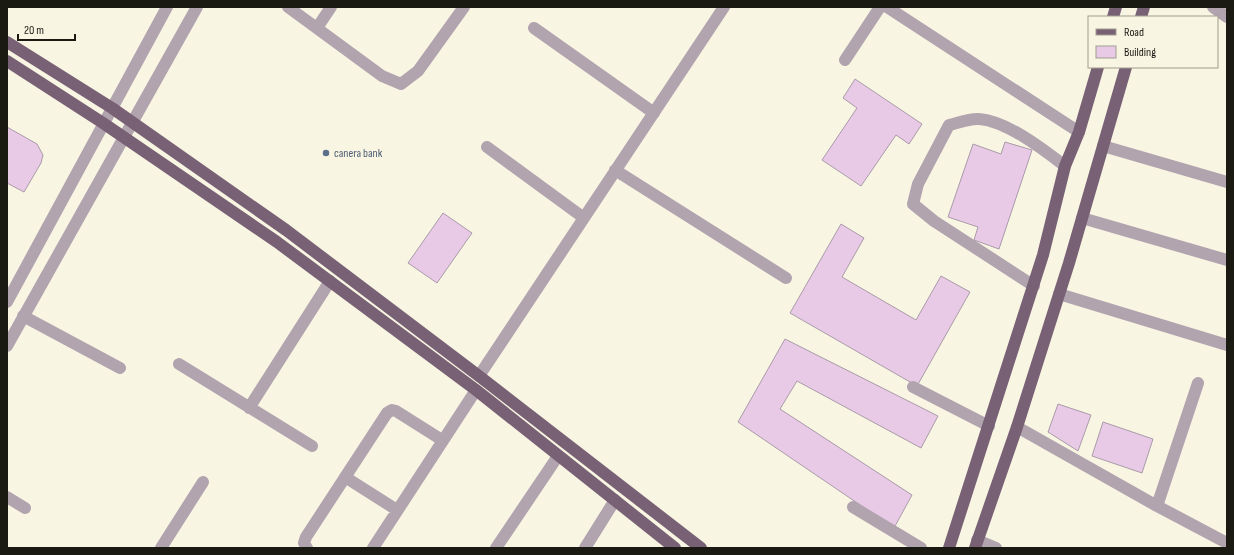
<svg xmlns="http://www.w3.org/2000/svg" width="1234" height="555" font-family="'Sofia Sans Condensed',sans-serif">
<style>
.building{fill:#e8cae6;stroke:#a99ba8}
.lines{fill:none;stroke-linecap:round;stroke-linejoin:round}
.minor{stroke:#b1a4af;stroke-width:12}
.major{stroke:#786175;stroke-width:12}
.service-dot{fill:#5c6f8a;stroke:#f9f5e3;stroke-width:1.5}
.labels{text-anchor:middle;dominant-baseline:central;stroke-width:3;stroke-linejoin:round;paint-order:stroke}
.service-label{font-size:12px;fill:#4e5e75;stroke:#f9f5e3;text-anchor:start}
</style>
<rect width="100%" height="100%" fill="#f9f5e3"/>
<path class="building" d="M855 79 922 124 909 144 896 135 861 186 822 160 857 108 843 98Z
M7 127 37 144 43 155 41 163 24 192 7 183Z
M1005 142 1032 150 999 249 974 240 978 227 948 217 973 144 1001 154Z
M443 213 472 233 437 283 408 263Z
M841 224 864 238 842 277 916 320 941 276 970 292 917 386 790 313Z
M785 339 938 416 921 448 797 381 780 409 912 495 894 528 738 422Z
M1058 404 1091 415 1078 451 1048 432Z
M1103 422 1153 439 1142 473 1092 456Z"/>
<g class="lines">
<path class="minor" d="M288 7 382 76 401 84 418 71 464 7
M887 7 1079 132
M1213 7 1227 17
M317 28 331 7
M534 28 654 113
M845 60 880 7
M1103 146 1227 182
M487 147 584 218
M615 170 786 278
M1082 218 1227 260
M1034 286 934 221 913 204 918 184 949 125C958 123 970 118 979 119 1007 121 1044 150 1065 166
M1059 294 1227 345
M7 302 167 7
M23 316 120 368
M7 346 197 7
M179 364 312 446
M479 376 724 7
M913 387 989 426
M249 408 330 281
M1017 427 1157 506 1227 543
M345 477 397 510
M7 497 25 508
M1157 506 1198 383
M853 507 921 548
M977 540 996 548
M161 548 203 482
M307 548 304 543 306 537 387 413 392 410 396 411 442 440
M373 548 476 390
M496 548 558 456
M585 548 615 500"/>
<path class="major" d="M1113 17 1116 7
M1141 17 1144 7
M7 42 112 108 286 230 479 376 701 548
M7 61 103 123 277 242 476 390 675 548
M949 548 1043 255 1065 166 1079 132 1098 67
M975 548 1017 427 1069 263 1126 67"/>
</g>
<circle class="service-dot" cx="326" cy="153" r="4"/>
<g class="labels">
<g class="service-label">
<text x="334" y="153">canera bank</text>
</g>
</g>
<rect width="1234" height="555" fill="none" stroke="#1a1912" stroke-width="16"/>
<rect x="1088" y="16" width="130" height="52" fill="#f9f5e3" stroke="#a09d8f"/>
<rect x="1096" y="29" width="20" height="6" fill="#786175" stroke="#a09d8f"/>
<text x="1124" y="36" font-size="12" fill="#1a1912">Road</text>
<rect x="1096" y="46" width="20" height="12" fill="#e8cae6" stroke="#a09d8f"/>
<text x="1124" y="56" font-size="12" fill="#1a1912">Building</text>
<path d="M18 34v6h57v-6" fill="none" stroke="#1a1912" stroke-width="2"/>
<text x="24" y="34" font-size="12" fill="#1a1912" stroke="#f9f5e3" stroke-width="3" paint-order="stroke">20 m</text>
</svg>
